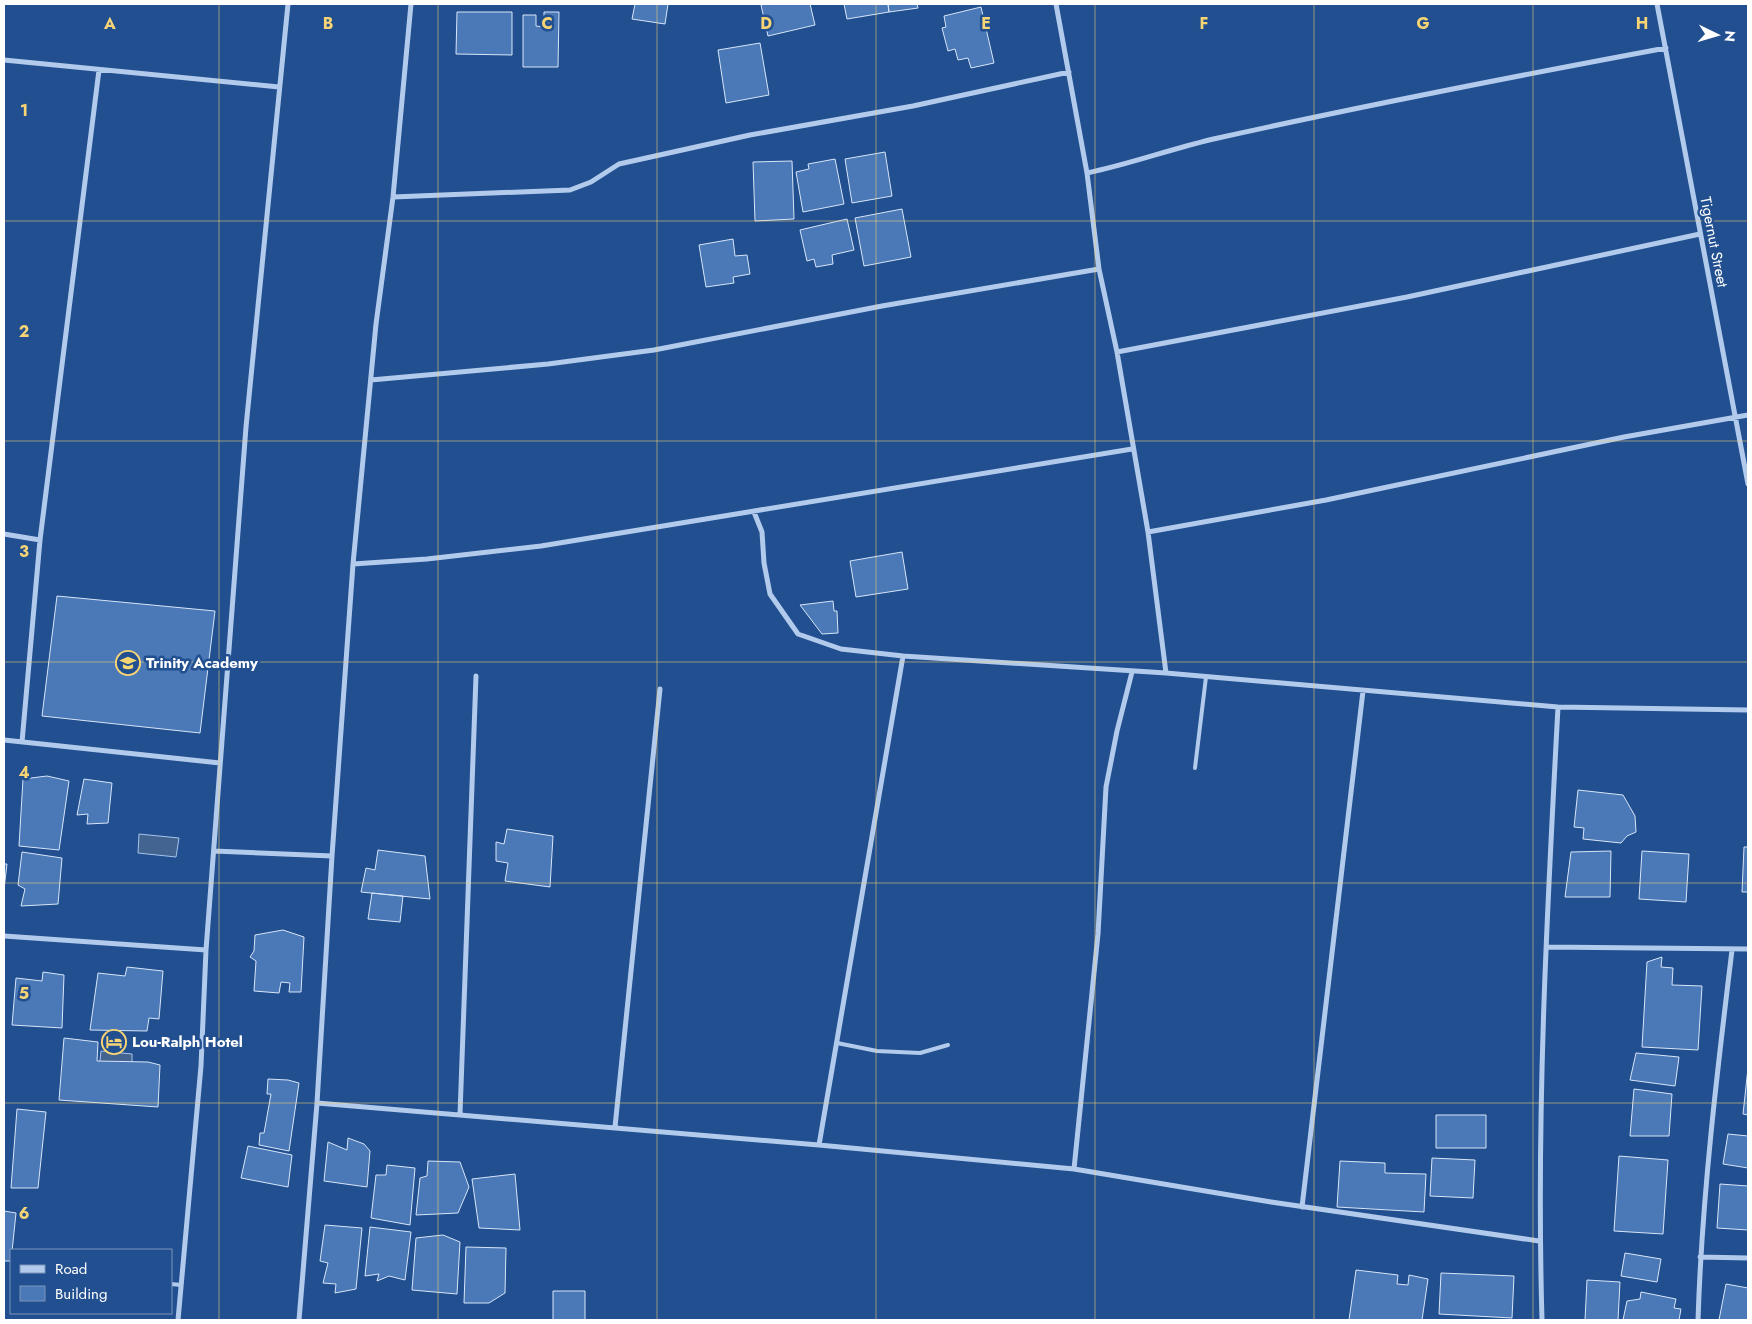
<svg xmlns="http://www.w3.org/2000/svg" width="1752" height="1324" font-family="Jost,sans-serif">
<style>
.water{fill:#436391;stroke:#a6c5ed}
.building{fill:#4b78b6;stroke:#d7e6f9}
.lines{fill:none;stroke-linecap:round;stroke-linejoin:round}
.lane{stroke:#b2cbec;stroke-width:4}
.street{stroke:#b2cbec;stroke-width:5}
.grid{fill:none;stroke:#f8d574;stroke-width:1;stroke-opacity:0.55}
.labels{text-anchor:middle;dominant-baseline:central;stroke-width:5;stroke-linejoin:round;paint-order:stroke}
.street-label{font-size:15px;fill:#fff;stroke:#224f8f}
.poi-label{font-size:15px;font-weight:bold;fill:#fff;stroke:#224f8f;text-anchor:start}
.grid-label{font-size:16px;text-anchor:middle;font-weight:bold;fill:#f8d574;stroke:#224f8f;stroke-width:5;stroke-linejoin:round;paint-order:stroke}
</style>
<rect width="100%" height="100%" fill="#224f8f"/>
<path class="water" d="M139 834 179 838 176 857 138 853Z
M101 1051 132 1054V1070H99Z"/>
<path class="building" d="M635 4H668L665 24 632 19Z
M765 4H810L815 25 768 36 761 5Z
M844 4H888L889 12 847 19Z
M888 4H917L918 8 889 12Z
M981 7 994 63 971 68 968 58 958 60 955 49 948 51 942 28 946 27 944 16Z
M457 12H512V55L456 54Z
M544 12H559L558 67H523V15H536V26L544 27Z
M760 43 769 95 726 103 718 50Z
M885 152 892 196 852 203 845 159Z
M835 159 844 204 803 212 796 172 809 169 808 164Z
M792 161 794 219 755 221 753 162Z
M902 209 911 257 864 266 855 218Z
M847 219 854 250 832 255 833 264 816 267 814 259 807 261 800 230Z
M733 239 735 256 747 255 750 274 733 277 734 283 706 287 699 245Z
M902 552 908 589 856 597 850 561Z
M57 596 215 611 200 733 42 716Z
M833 601 834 611H837L838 633 822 634 800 605Z
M47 776 69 781 59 850 19 846 23 779Z
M84 779 112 783 108 823 87 824 88 814 77 815Z
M1578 790 1623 795 1635 816 1636 832 1627 836 1621 843 1583 839 1584 828 1574 827Z
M507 829 553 836 550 887 505 881 508 863 496 861V842L504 844Z
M1744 847H1748V892H1742Z
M378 850 425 856 430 899 361 892 366 868 375 870Z
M1611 851 1610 897H1565L1571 852Z
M1642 851 1689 854 1686 902 1639 899Z
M22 852 62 858 58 904 21 906 25 889 18 885Z
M4 864H7L4 889Z
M372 893 403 896 400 922 368 919Z
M283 930 304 937 301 992H289L290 983 281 982 279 993 254 991 256 961 250 957 254 951 255 935Z
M1662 957 1661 967 1673 968 1672 985 1702 986 1698 1050 1642 1047 1647 962Z
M127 967 163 971 159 1019 149 1018 147 1031 90 1030 98 973 125 976Z
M43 972 64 975 62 1028 12 1025 16 978 42 981Z
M64 1038 98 1042 97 1061 148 1062 160 1065 158 1107 59 1100Z
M1636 1053 1679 1057 1675 1086 1630 1080Z
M1748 1068V1115L1743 1114Z
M268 1079 288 1080 299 1083 289 1151 259 1145 260 1133H264L271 1094H267Z
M1634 1089 1672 1094 1669 1136H1630Z
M17 1109 46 1112 38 1188H11Z
M1436 1115H1486V1148H1436Z
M1728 1134 1748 1136V1168L1723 1164Z
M348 1138 364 1144 370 1151 367 1187 324 1181 328 1142 347 1150Z
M248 1146 292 1155 288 1187 241 1178Z
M1619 1156 1668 1160 1663 1234 1614 1231Z
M1432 1158 1475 1160 1473 1198 1430 1196Z
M428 1161 460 1162 469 1187 458 1213 416 1215 420 1178 427 1176Z
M1340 1161 1385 1163V1173L1426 1174 1424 1212 1337 1207Z
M387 1165 415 1168 410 1225 371 1218 376 1175H386Z
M515 1174 520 1230 479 1228 472 1179Z
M1720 1184 1748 1186V1230L1717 1228Z
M4 1211 16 1213 11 1261H4Z
M325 1225 362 1228 356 1289 335 1293 336 1284 323 1283 328 1263 320 1261Z
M370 1227 411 1232 405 1280 389 1276 377 1281 379 1274 365 1276Z
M443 1235 460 1242 457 1294 412 1290 416 1238Z
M466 1247 506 1248 505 1293 489 1303H464Z
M1625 1253 1661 1259 1657 1282 1621 1276Z
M1356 1270 1398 1275 1397 1284 1408 1285 1409 1275 1428 1279 1422 1320H1349Z
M1441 1273 1514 1276 1512 1318 1439 1314Z
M1587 1280 1620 1282 1618 1320H1585Z
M1726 1284 1748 1288V1320H1719Z
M553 1291H585V1320H553Z
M1641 1292 1676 1299 1674 1308 1681 1309 1679 1320H1623L1627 1301 1640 1299Z"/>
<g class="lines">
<path class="lane" d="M1195 768 1206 677
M837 1043 877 1051 920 1053 948 1045
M171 1284 181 1285"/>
<path class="street" d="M1056 4 1087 173 1099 269 1117 352 1148 532 1166 673
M1657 4 1748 484
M4 60 279 87
M1087 173C1131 164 1173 148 1218 138 1367 105 1516 76 1666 48
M393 197 570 190 591 182 619 164 750 135 913 106 1069 72
M1117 352 1407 297 1700 234
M371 380 548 364 654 350 882 306 1099 269
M754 512 762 532 764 563 770 594 798 634 841 649 903 656 1166 673 1558 707 1748 710
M1148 532 1326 500 1624 437 1748 415
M4 534 40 540
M353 564 427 559 541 546 1132 449
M4 740 220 763
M22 742 40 540 99 70
M214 851 332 856
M4 936 206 950
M1546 947 1748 949
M317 1103 819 1145 1074 1169 1271 1202 1539 1241
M460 1114 476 676
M615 1127 660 689
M819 1145 903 656
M1074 1169 1098 934 1106 787 1117 731 1132 672
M1302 1207 1363 691
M1700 1257 1748 1258
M178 1320 201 1066 206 950 246 427 288 4
M299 1320 317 1103 332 856 353 564 376 324 393 197 411 4
M1542 1320C1536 1115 1547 911 1558 707
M1698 1320C1702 1196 1717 1073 1732 950"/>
</g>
<path class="grid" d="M219 4V1320M438 4V1320M657 4V1320M876 4V1320M1095 4V1320M1314 4V1320M1533 4V1320M4 221H1748M4 441H1748M4 662H1748M4 883H1748M4 1103H1748"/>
<defs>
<symbol id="school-ring" viewBox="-11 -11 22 22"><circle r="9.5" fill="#224f8f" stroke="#f8d574" stroke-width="1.5"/><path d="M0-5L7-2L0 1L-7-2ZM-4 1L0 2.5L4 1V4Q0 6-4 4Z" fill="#f8d574"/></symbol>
<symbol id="hotel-ring" viewBox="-11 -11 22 22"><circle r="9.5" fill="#224f8f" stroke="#f8d574" stroke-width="1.5"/><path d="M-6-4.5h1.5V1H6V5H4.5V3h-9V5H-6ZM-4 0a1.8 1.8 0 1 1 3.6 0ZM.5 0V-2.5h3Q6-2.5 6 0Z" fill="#f8d574"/></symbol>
</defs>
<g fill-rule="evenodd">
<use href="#school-ring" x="114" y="649" width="28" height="28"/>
<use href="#hotel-ring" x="100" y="1028" width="28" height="28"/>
</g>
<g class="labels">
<g class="street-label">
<text transform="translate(1714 242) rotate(79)">Tigernut Street</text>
</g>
<g class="poi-label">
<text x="146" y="663">Trinity Academy</text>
<text x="132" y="1042">Lou-Ralph Hotel</text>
</g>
</g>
<g class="grid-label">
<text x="110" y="29">A</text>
<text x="328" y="29">B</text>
<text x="547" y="29">C</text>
<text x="766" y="29">D</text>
<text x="986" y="29">E</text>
<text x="1204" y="29">F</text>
<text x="1423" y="29">G</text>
<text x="1642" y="29">H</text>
<text x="24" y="116">1</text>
<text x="24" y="337">2</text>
<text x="24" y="557">3</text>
<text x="24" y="778">4</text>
<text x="24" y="999">5</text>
<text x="24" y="1219">6</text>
</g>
<rect width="1752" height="1324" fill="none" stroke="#ffffff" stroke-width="10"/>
<rect x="10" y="1249" width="162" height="65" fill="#224f8f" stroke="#7a95bc"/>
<rect x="20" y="1265" width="25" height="8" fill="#b2cbec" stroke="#7a95bc"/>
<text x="55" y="1274" font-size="15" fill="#ffffff">Road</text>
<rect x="20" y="1286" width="25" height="15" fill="#4b78b6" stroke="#7a95bc"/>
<text x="55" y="1299" font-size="15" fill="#ffffff">Building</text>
<g transform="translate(1717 35) rotate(95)" stroke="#224f8f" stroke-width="4" paint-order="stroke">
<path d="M0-4L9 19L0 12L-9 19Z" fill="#ffffff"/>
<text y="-8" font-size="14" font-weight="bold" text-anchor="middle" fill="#ffffff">N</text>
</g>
</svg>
